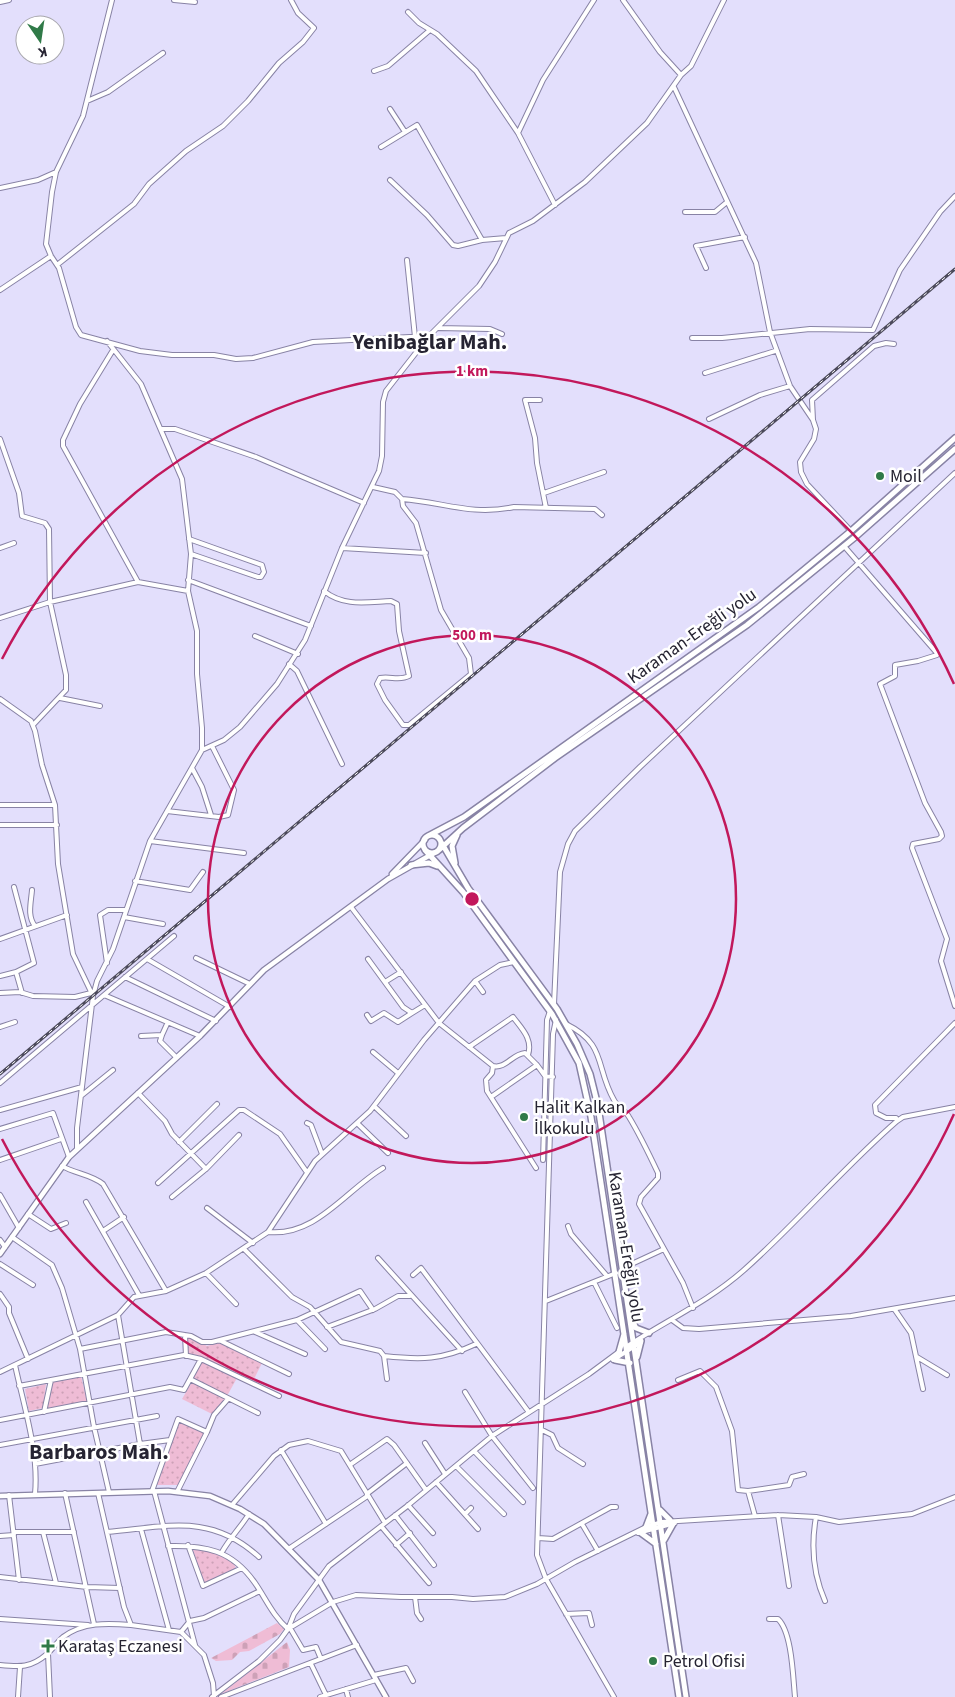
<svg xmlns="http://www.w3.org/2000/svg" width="955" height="1697" font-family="'Source Sans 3',sans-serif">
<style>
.grass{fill:url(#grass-dots)}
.cemetery{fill:url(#cemetery-stones)}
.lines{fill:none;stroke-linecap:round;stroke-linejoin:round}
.minor-casing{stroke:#8883a5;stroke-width:6}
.major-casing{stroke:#8883a5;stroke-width:7}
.highway-casing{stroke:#8883a5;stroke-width:8}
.minor{stroke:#fff;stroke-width:4}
.major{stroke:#fff;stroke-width:4.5}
.highway{stroke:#fff;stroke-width:5}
.rail-casing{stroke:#4c4a5b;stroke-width:3}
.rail{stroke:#fff;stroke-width:1;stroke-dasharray:4;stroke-linecap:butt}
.ring{fill:none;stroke:#c2185b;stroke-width:2.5}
.poi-dot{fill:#307a48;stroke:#fff;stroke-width:2}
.labels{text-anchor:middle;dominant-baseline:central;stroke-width:5;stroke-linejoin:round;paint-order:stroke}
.poi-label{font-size:18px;fill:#262432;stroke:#fff;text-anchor:start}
.street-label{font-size:18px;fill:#262432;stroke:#fff}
.district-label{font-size:22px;font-weight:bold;fill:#262432;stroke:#fff}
.centre{fill:#c2185b;stroke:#fff;stroke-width:2.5}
.ring-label{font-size:15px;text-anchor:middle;font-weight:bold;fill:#c2185b;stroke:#fff;stroke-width:5;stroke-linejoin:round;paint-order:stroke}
</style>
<defs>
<pattern id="grass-dots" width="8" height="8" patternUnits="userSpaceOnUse" patternTransform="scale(1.25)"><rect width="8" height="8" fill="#efbcd5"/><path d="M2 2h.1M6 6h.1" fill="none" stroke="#cda1b7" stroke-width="1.8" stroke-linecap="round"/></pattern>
<pattern id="cemetery-stones" width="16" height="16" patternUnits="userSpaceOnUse" patternTransform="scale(1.25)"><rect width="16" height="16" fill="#efbcd5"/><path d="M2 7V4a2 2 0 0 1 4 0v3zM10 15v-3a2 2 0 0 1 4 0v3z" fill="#cda1b7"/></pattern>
</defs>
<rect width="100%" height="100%" fill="#e3dffc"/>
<path class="grass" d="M190 1337 207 1346 220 1342 262 1363 253 1381 188 1353V1338Z
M202 1362 237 1378 227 1396 193 1379Z
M81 1376 87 1402 47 1408 51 1382Z
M192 1382 226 1400 212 1414 182 1399Z
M46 1384 43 1408 29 1411 25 1389Z
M179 1422 204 1432V1435L179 1485H157Z
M195 1548C208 1551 235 1553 236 1570L204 1583 193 1550Z"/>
<path class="cemetery" d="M277 1623 284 1629 280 1634 249 1651 240 1652 232 1660 216 1661 211 1658Z
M287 1642 290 1650 289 1667 221 1694Z"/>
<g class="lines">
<defs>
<path id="minor" d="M112 0 83 116 56 172 52 192 46 244 51 256 59 268 76 327 81 335 140 351 172 355H214L236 359 253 358 313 342 429 336
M174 0 195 2
M623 0 660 52 681 75
M0 2 9 0
M408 12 419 23 437 34 476 71 518 133 555 205
M374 71 388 66 430 30
M674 87 756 263 770 332 790 386 813 420 816 429 814 439 800 462 801 472 807 484 851 531
M87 101 108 92 163 53
M390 109 405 132
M518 133 543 80 594 0
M381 147 417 125 482 240
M390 180 427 215 453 245 458 246 482 240 506 238
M0 188 38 180 56 172
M685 212H715L727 202
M407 260 415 337
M57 265 134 204 149 184 186 151 223 126 248 101 279 63 303 42 314 28 298 13 291 0
M706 268 696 246 745 237
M0 290 51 256
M438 328 490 329 502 334
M692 338H722L810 329 873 330 900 270 940 212 955 196
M113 350 80 404 63 440V446L138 582
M705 373 775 351
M540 400H525L535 438 537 463 546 508
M709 419 760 395 790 386
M813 420 812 400 874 346 886 343 894 344
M161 429H175L256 457 364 503
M0 439 19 493 22 516 45 523 49 529 50 602 66 675V690L33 725
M373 487 395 492 402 499C443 502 471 516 514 507L595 509 602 515
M544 493 604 472
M189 539 262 565 264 572 261 577H258L191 554
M844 546 936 652 937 655 918 661 895 665V676L880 684 925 803 941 832 942 836 939 839 913 844 912 848 947 939 941 961 955 1006
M0 548 14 543
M342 548 426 553
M188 580 311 626
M324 591C344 607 367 602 391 601L397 604 399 631 409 676C400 681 390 676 380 678L377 684 385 700 403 725H409L471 674 469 658 441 610 416 523 403 506 402 499
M0 618 50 602 138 582 188 591
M255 636 298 654
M289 664 297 671 342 764
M60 698 100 706
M0 699 31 721 35 731 42 765 55 805 58 864 73 954 93 996
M202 750 224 740 240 727 277 684 305 640 342 548 379 471 382 456 383 402 386 391 429 336 479 286 495 262 509 233 533 221 585 182 647 123 681 75 691 66 724 0
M192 768 202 787 211 815
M0 805H55
M167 811 219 817 228 815 234 790 212 746
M0 825H57
M150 841 244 853
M135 881 190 890 203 872
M14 887 34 963 16 972
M32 890C31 903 27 916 35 926
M351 907 439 1023 493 1066C506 1069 512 1054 525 1053L537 1065 545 1076 553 1077
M124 917 163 924
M0 939 67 915
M196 958 250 984
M147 959 230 1007
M368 959 403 1007 412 1013 425 1005
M107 963 100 915 108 910H126
M0 976 16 972 22 993
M125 977 216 1021
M475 981 483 992
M385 982 401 972
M0 993 20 992 33 996 75 997 91 993
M104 995 174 936
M554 1004 560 872 568 844 575 831 640 767 955 473
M367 1015 371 1021 384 1013 398 1022 412 1013
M556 1020 553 1034 537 1555 546 1579 614 1697
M566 1024C607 1044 595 1067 614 1100 617 1106 625 1110 629 1117 640 1135 649 1154 658 1173V1178L641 1197 639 1204 683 1283 693 1308
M0 1027 15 1022
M162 1035 160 1041 176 1057
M141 1036 162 1035 167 1024
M469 1047 513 1017C522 1029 533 1039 528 1055
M373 1052 398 1073
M493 1066 492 1073 486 1080 487 1091 536 1168
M0 1083 104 995 200 1036
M138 1093 165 1121 172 1134 206 1169
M81 1096 113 1070
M491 1097 537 1065
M374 1106 406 1136
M0 1110 82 1087
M897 1121 896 1118H886L876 1113 875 1105 955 1023
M307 1123 311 1125 322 1154
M357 1123 388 1153
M0 1129 53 1113 69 1157
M179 1142 217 1104
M77 1148V1128L93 996 97 981 113 949 150 841 202 750V728L197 674V631L188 591 191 554 182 479 141 384 107 341
M0 1160 61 1139
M543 1160 547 1020 550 1011
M62 1166C76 1174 90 1174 103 1184L166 1291
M158 1183 239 1110H244L280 1134 306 1171
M0 1195 19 1228
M172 1197 206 1169 239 1135
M86 1202 139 1295
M207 1208 253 1243
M28 1214 51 1229 66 1223
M568 1226 571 1234 607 1276
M103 1231 124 1217
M268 1232C316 1237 346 1190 383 1168
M12 1237 52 1265 62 1288 80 1349 94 1427 109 1492
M0 1240 5 1247
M244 1249 292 1297 310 1307 341 1342 380 1351 384 1356C421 1360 442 1360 476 1344
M378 1258 462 1351
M0 1264 33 1285
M623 1268 664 1249
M206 1273 236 1304
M413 1275 421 1268 528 1411
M594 1282 617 1328
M0 1294 9 1307V1313L28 1359
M546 1301 616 1273
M895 1310 911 1333 923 1389
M297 1320 325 1349
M672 1320 683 1328 699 1329 851 1316 955 1298
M327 1327 375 1309 398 1296H410
M255 1332 305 1354
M185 1335 186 1356
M221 1341 289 1374
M626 1347C665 1321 708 1302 744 1270 797 1223 843 1168 897 1121L903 1117 955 1107
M80 1349 166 1332 191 1336 202 1342H212L297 1320 360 1291 373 1310
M384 1356 387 1379
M917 1357 947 1375
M613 1360 641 1342
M15 1365C24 1407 39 1452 35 1494
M0 1372 118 1315 134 1297 166 1291 206 1273 268 1232 315 1161 370 1111 424 1040 475 981 500 965 514 962
M190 1379 258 1413
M678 1380 700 1371 716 1387 732 1431 738 1490 748 1491 755 1516
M19 1386 184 1355 201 1359 279 1396
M465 1392 492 1436 533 1488
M44 1412 51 1380
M0 1420 170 1387 184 1390 201 1359
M542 1430 552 1435 558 1448 583 1464
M207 1432 214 1415 228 1399
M425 1443 445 1474
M140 1444 170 1440
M0 1445 157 1416
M281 1450 326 1524
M474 1451 523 1502
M35 1464 140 1444 118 1315
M351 1464 387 1439 394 1445 426 1490
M456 1466 504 1514
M436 1482 478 1529
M152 1491 178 1419 207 1432 177 1492
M154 1491 195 1645
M748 1491 789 1485 792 1477 804 1474
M65 1493 94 1624
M98 1493 124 1607 131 1625 181 1632 204 1655 213 1683 214 1696
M9 1495 19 1580
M232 1505 274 1456 289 1445 308 1441 341 1451 385 1523
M408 1505 433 1533
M465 1514 471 1508
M395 1515 434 1565
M778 1515 789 1586
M816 1517C811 1545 813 1574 825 1601
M582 1524 598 1551
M381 1526 429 1583
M141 1529 169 1630
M14 1532H74
M43 1532 56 1583
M107 1532C167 1527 210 1512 259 1557
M638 1533 675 1523
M0 1536 14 1535
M538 1538 553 1539 611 1507H616
M188 1545 203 1586 242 1568
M396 1545 410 1533
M168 1546C205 1545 232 1550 255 1583 266 1599 273 1616 288 1629L333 1602 356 1595 401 1597H452L473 1599 505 1597 537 1584 575 1562 646 1527 662 1522 778 1515 816 1517 839 1522 912 1514 955 1497
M290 1548 366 1497 368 1493 407 1463
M222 1552C230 1538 240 1528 249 1514
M0 1577 87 1587 120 1588
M415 1597 417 1613 421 1619
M566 1614 589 1613 592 1625
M0 1619 88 1625
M769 1619H778C792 1632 793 1677 795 1697
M290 1628 303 1650 316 1647 321 1659
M181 1632 190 1621 204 1618 260 1591
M48 1654 50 1697
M311 1664 326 1695
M0 1665C20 1667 31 1668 47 1654 53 1649 57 1642 63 1637 83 1622 107 1623 131 1625
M374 1675 406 1668 413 1681
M346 1689 348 1697
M18 1697 20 1667
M212 1697 259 1661 280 1640 288 1629 294 1614 329 1566 406 1507 492 1436 589 1374 620 1351
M221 1697 357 1645
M320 1697 376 1680"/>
<path id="major" d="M392 874 425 840
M0 1254 69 1157 200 1036 264 970 388 879 434 853
M0 1496 168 1491 210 1496 240 1509 264 1524 319 1580 386 1697"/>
<path id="highway" d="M423 844a9 9 0 1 1 18 0a9 9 0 1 1-18 0Z
M428 836 464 817 759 607 851 531 955 438
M441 842 468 888 557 1009 577 1044 590 1074 598 1106 686 1697
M425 850 463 892 552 1014 579 1063 591 1117 679 1697
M439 850 463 828 555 758 747 625 854 538 955 449
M455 863 452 846 457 835
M411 865 429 863 437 866
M632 1321 636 1328 649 1333
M619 1352 624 1334
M637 1357 641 1341
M615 1360 630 1363
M660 1510 670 1520
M646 1527 651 1514
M641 1533 656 1544
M664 1540 673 1524"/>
</defs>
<use href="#minor" class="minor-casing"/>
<use href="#major" class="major-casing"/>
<use href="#highway" class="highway-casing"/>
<use href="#minor" class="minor"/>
<use href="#major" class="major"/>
<use href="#highway" class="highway"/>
<defs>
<path id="rail" d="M0 1074 955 269"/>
</defs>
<use href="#rail" class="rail-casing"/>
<use href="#rail" class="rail"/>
</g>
<g class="ring">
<circle cx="472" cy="899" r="264"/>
<path d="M954 1114A528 528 0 0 1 2 1139M2 659A528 528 0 0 1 954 684"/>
</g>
<g class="poi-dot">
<circle cx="880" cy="476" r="5"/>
<circle cx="524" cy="1117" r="5"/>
<path d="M45.5 1638.5h5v5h5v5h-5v5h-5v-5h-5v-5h5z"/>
<circle cx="653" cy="1661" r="5"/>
</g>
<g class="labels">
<g class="poi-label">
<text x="890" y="476">Moil</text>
<text x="534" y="1107">Halit Kalkan<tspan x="534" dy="21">İlkokulu</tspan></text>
<text x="58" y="1646">Karataş Eczanesi</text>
<text x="663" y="1661">Petrol Ofisi</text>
</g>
<g class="street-label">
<text transform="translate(692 636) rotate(-35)">Karaman-Ereğli yolu</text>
<text transform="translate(626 1247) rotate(81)">Karaman-Ereğli yolu</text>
</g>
<g class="district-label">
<text x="430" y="342">Yenibağlar Mah.</text>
<text x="99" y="1452">Barbaros Mah.</text>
</g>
</g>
<circle cx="472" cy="899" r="8" class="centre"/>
<g class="ring-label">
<text x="472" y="376">1 km</text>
<text x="472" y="640">500 m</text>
</g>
<g transform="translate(40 40) rotate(167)"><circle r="24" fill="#ffffff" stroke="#a8a7ad"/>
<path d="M0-4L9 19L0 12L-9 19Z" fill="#307a48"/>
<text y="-8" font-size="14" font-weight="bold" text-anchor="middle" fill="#262432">K</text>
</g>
</svg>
